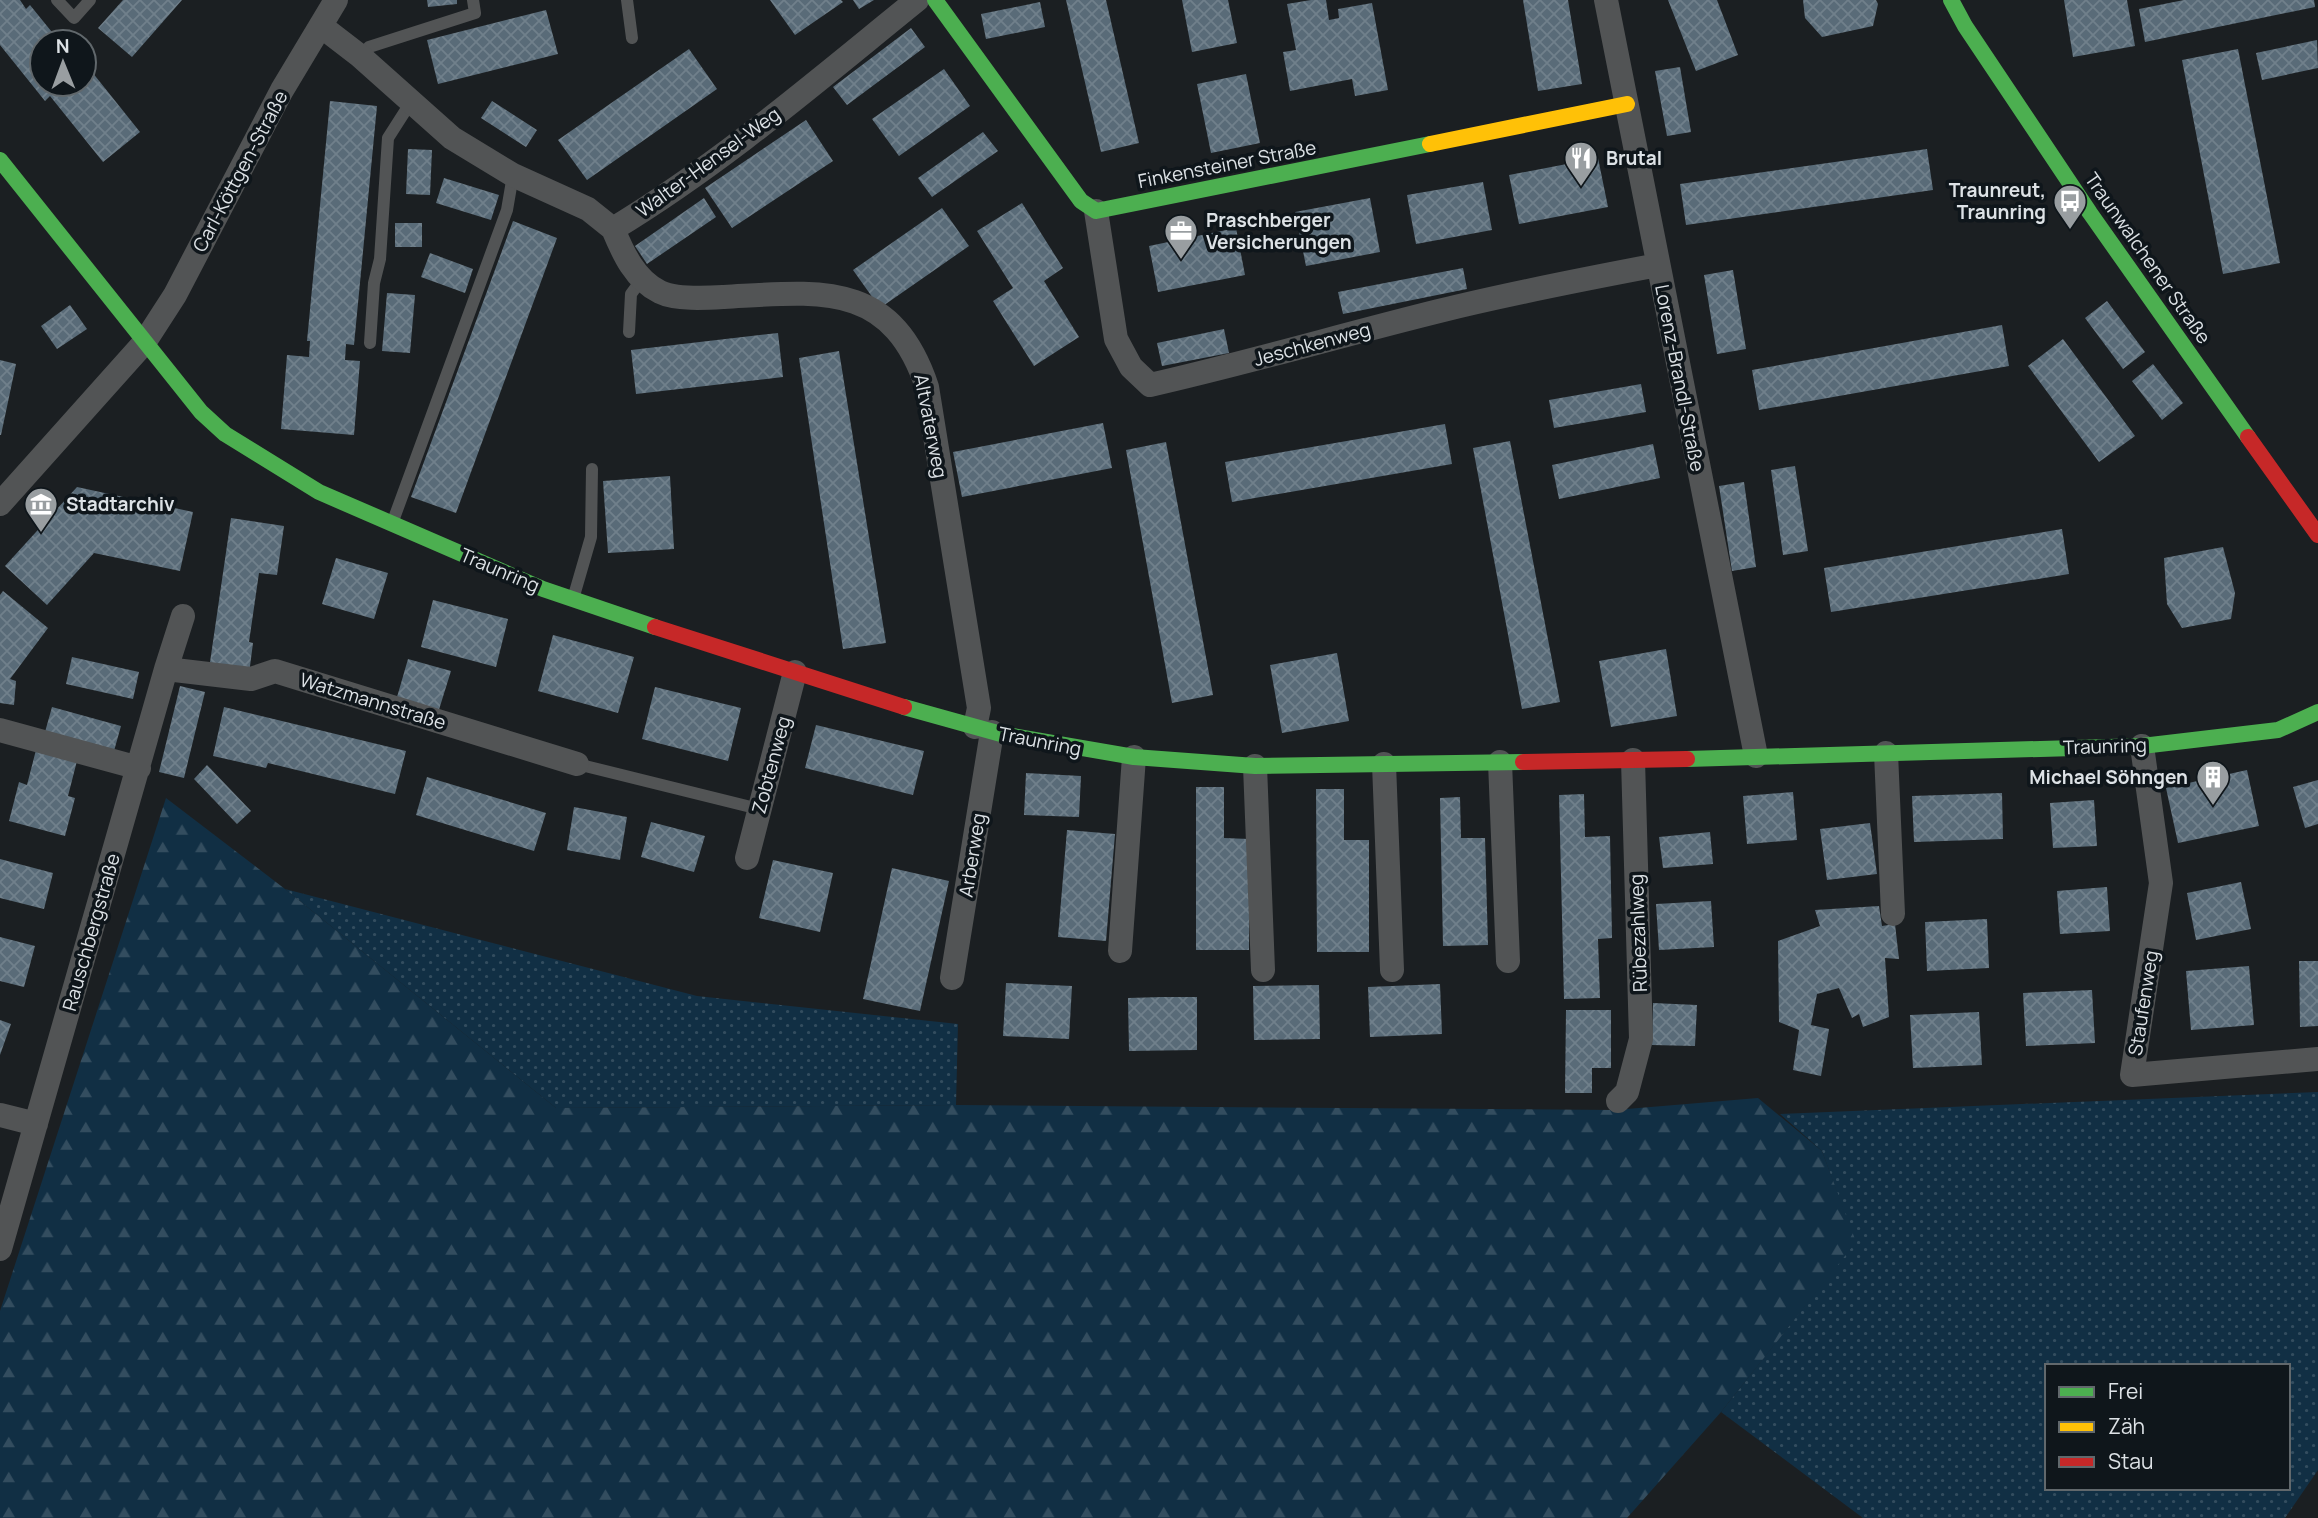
<svg xmlns="http://www.w3.org/2000/svg" width="2318" height="1518" font-family="Manrope,sans-serif">
<style>
.grass{fill:url(#grass-dots);fill-rule:evenodd}
.forest{fill:url(#forest-firs)}
.building{fill:url(#building-cross-hatch)}
.lines{fill:none;stroke-linecap:round;stroke-linejoin:round}
.lane{stroke:#525455;stroke-width:12}
.street{stroke:#525455;stroke-width:24}
.fast{stroke:#4caf50;stroke-width:16}
.slow{stroke:#ffc107;stroke-width:16}
.jam{stroke:#c62828;stroke-width:16}
.labels{text-anchor:middle;dominant-baseline:central;stroke-width:7;stroke-linejoin:round;paint-order:stroke}
.poi-label{font-size:19px;font-weight:bold;fill:#dde2e6;stroke:#0f161b;text-anchor:start}
.street-label{font-size:19px;fill:#dde2e6;stroke:#0f161b}
</style>
<defs>
<pattern id="grass-dots" width="8" height="8" patternUnits="userSpaceOnUse" patternTransform="scale(1.75)"><rect width="8" height="8" fill="#112f44"/><path d="M2 2h.1M6 6h.1" fill="none" stroke="#334d5f" stroke-width="1.8" stroke-linecap="round"/></pattern>
<pattern id="forest-firs" width="22" height="20" patternUnits="userSpaceOnUse" patternTransform="scale(1.75)"><rect width="22" height="20" fill="#112f44"/><path d="M5 1l3.5 6h-7zM16 11l3.5 6h-7z" fill="#334d5f"/></pattern>
<pattern id="building-cross-hatch" width="8" height="8" patternUnits="userSpaceOnUse" patternTransform="scale(1.75)"><rect width="8" height="8" fill="#596b78"/><path d="M0 0l8 8M0 8l8-8" fill="none" stroke="#70808b"/></pattern>
</defs>
<rect width="100%" height="100%" fill="#1b1f22"/>
<path class="grass" d="M285 889 697 996 958 1024 956 1105 556 1108Z
M2318 1092V1470L2285 1518H1863L1721 1412 1855 1242 1822 1151 1780 1114ZM2047 1366H2288V1488H2047Z"/>
<path class="forest" d="M166 798 285 889 556 1108 956 1105 1615 1110 1758 1098 1822 1151 1856 1242 1721 1412 1627 1518H0V1311Z"/>
<path class="building" d="M0 0H20L26 9 30 5 60 42H42V84H84V70L88 67 140 132 103 162 50 96 45 101 0 45Z
M123 0H182L132 57 98 28Z
M427 0H457V4L428 7Z
M770 0H841L843 2 795 35Z
M853 0H874L859 9Z
M1066 0H1106L1139 143 1101 152Z
M1182 0H1228L1237 43 1192 52Z
M1311 0H1326L1329 20 1339 18 1338 9 1372 3 1388 90 1355 96 1352 79 1290 91 1283 52 1296 50 1287 4Z
M1523 0H1568L1582 84 1538 91Z
M1668 0H1717L1738 55 1696 71Z
M1803 0H1876L1878 4 1873 26 1822 37 1805 18Z
M2064 0H2127L2135 46 2073 57Z
M2184 0H2314L2315 7 2145 42 2139 9Z
M1040 2 1045 27 986 39 981 14Z
M546 10 558 54 438 84 427 40Z
M911 28 925 47 847 105 833 87Z
M2317 40 2318 68 2262 80 2256 53Z
M689 49 717 89 587 180 558 140Z
M2238 49 2280 263 2223 274 2182 60Z
M1680 67 1691 132 1667 136 1655 71Z
M944 69 970 106 899 156 872 119Z
M1246 74 1260 143 1211 153 1197 84Z
M330 101 377 106 354 345 346 344 345 360 360 361 354 435 281 429 287 355 309 357 310 341H307Z
M492 101 537 130 526 147 481 118Z
M806 120 833 161 732 228 705 188Z
M983 132 998 151 932 197 918 178Z
M408 149 432 150 430 195 406 194Z
M1927 149 1933 190 1686 225 1680 184Z
M1598 158 1608 207 1519 224 1509 175Z
M444 178 499 195 491 220 436 203Z
M1483 182 1492 230 1416 244 1407 195Z
M704 198 716 217 647 264 635 246Z
M1370 198 1380 252 1306 266 1295 212Z
M1022 203 1063 268 1044 281 1079 337 1034 366 993 301 1013 288 977 231Z
M942 208 969 246 880 308 853 270Z
M513 221 557 238 456 513 411 497Z
M395 223H422V247H395Z
M1236 228 1245 275 1158 292 1149 246Z
M430 253 473 269 465 293 421 277Z
M1463 268 1467 289 1343 314 1338 292Z
M1733 270 1746 349 1717 354 1704 275Z
M387 293 415 295 410 353 382 351Z
M2107 301 2145 352 2123 369 2085 318Z
M70 305 87 329 57 349 41 326Z
M2002 325 2009 366 1759 410 1752 370Z
M1224 329 1229 353 1162 366 1157 343Z
M778 333 783 377 636 394 631 350Z
M2063 339 2135 436 2099 462 2028 366Z
M839 351 886 643 843 649 799 358Z
M0 360 16 364 1 435H0Z
M2153 364 2183 403 2162 420 2132 381Z
M1641 384 1646 412 1554 428 1549 400Z
M1103 423 1112 468 962 497 953 452Z
M1445 424 1452 464 1232 502 1225 462Z
M1510 441 1560 702 1522 709 1473 448Z
M1166 442 1213 695 1172 703 1126 450Z
M1653 444 1660 478 1559 499 1552 465Z
M1795 466 1808 551 1783 555 1771 470Z
M670 476 674 549 608 553 603 481Z
M1744 482 1756 567 1732 571 1719 486Z
M77 487 193 512 180 571 94 553 47 605 5 566Z
M231 518 284 526 277 575 259 573 249 642 253 643 249 674 209 669Z
M2062 529 2069 574 1831 612 1824 568Z
M2223 547 2235 593 2231 619 2182 628 2167 604 2164 558Z
M336 558 388 573 374 619 322 604Z
M3 591 48 628 10 679 16 681 14 705 0 703V595Z
M433 600 508 619 496 667 421 647Z
M553 635 634 657 618 713 538 691Z
M1666 649 1677 716 1611 727 1599 661Z
M1337 653 1349 721 1282 733 1270 665Z
M72 657 139 672 133 699 66 684Z
M408 659 451 671 437 716 395 704Z
M180 686 205 692 184 778 159 772Z
M655 687 741 708 728 761 642 739Z
M52 707 121 726 114 751 45 732Z
M224 707 406 751 395 794 268 763 266 768 213 756Z
M816 725 924 751 913 795 805 768Z
M37 746 78 757 68 796 75 798 65 836 9 821 19 782 27 785Z
M207 765 251 811 237 824 194 779Z
M2247 770 2259 826 2178 843 2166 788Z
M1026 773 1081 776 1079 817 1024 815Z
M427 777 546 813 534 851 416 815Z
M2318 780V824L2305 828 2293 787Z
M1196 787H1224V838L1249 839V950H1196Z
M1316 789H1344V840H1369V952H1317Z
M1793 792 1797 840 1747 844 1743 796Z
M2002 793 2003 839 1914 842 1912 796Z
M1584 794 1585 837 1610 836 1612 938 1598 939 1600 998 1564 999 1559 795Z
M1460 797 1461 838H1485L1488 945 1443 946 1440 798Z
M2094 800 2097 846 2053 848 2050 803Z
M574 807 627 817 620 860 567 850Z
M651 822 705 836 694 872 641 857Z
M1870 823 1877 874 1827 880 1820 829Z
M1067 830 1115 834 1106 941 1058 937Z
M1710 832 1713 864 1663 868 1659 837Z
M0 859 53 873 44 909 0 898Z
M773 860 833 873 820 932 759 918Z
M892 868 949 881 920 1011 863 999Z
M2241 882 2251 929 2196 940 2187 893Z
M2107 887 2110 931 2060 934 2057 891Z
M1711 901 1714 947 1659 950 1656 904Z
M1879 906 1882 926 1895 924 1899 959 1885 958 1889 1017 1863 1027 1859 1014 1852 1018 1839 988 1817 994 1811 1025 1829 1029 1821 1076 1793 1070 1799 1030 1779 1022 1778 941 1820 926 1815 910Z
M1987 919 1989 968 1927 971 1925 922Z
M0 937 35 946 24 987 0 981Z
M2299 961H2318V1026L2300 1027Z
M2249 966 2254 1025 2191 1030 2186 971Z
M1006 983 1072 986 1069 1039 1003 1036Z
M1440 984 1442 1034 1370 1037 1368 987Z
M1319 985 1320 1039 1254 1040 1253 986Z
M2092 990 2095 1043 2026 1046 2023 993Z
M1162 997H1197V1050L1129 1051 1128 998Z
M1653 1003 1697 1005 1695 1046 1652 1045Z
M1566 1010H1611V1068H1592V1093H1565Z
M1979 1012 1982 1065 1913 1068 1910 1015Z
M0 1020 11 1024 0 1055Z"/>
<g class="lines">
<path class="lane" d="M57 0 74 18 90 0
M627 0 632 38
M360 56 369 47 475 13 473 0
M629 332 631 294 642 279
M370 343 374 283 380 259 388 138 411 102
M393 521 507 210 513 175
M573 599 591 537 592 469
M577 764 759 809"/>
<path class="street" d="M1606 0 1756 756
M321 26 360 56 452 138 513 175 588 209 613 229C722 163 818 80 917 0
M1096 211 1116 339 1131 367 1150 385C1247 363 1342 335 1439 311 1511 293 1584 279 1658 265
M613 229C623 253 635 280 660 292 676 300 707 298 724 297 818 292 891 279 927 387L979 708 975 727
M0 504 144 343 175 295 282 90 336 0
M166 669 251 679 275 671 577 764
M0 730 139 768
M2142 746 2161 883 2132 1075 2318 1059
M1886 753 1893 914
M1500 762 1508 961
M1384 764 1392 970
M1255 766 1263 970
M747 858 795 672
M1120 951 1134 757
M952 978 992 732
M1618 1101 1627 1092 1641 1039 1633 760
M0 1115 36 1124
M0 1249 166 669 183 616"/>
<path class="fast" d="M935 0 1081 201 1096 211 1430 144
M1951 0 1965 26 2090 213 2248 437
M0 160 201 412 225 434 319 492 543 589 655 627
M904 707 1001 734 1134 757 1255 766 1523 762
M1687 759 2142 746 2278 730 2318 712"/>
<path class="slow" d="M1430 144 1627 104"/>
<path class="jam" d="M2248 437 2318 535
M655 627 904 707
M1523 762 1687 759"/>
</g>
<defs>
<symbol id="restaurant-pin" viewBox="-11 -11 22 30"><path d="M0 17L-7.5 6A9.5 9.5 0 1 1 7.5 6Z" fill="#999ea1" stroke="#0f161b"/><path d="M-5-6h1v4h1v-4h1v4h1v-4h1v5L-1.5 .5V6h-2V.5L-5-1ZM5-6V6H3V1.5H1.5Q1.5-4 5-6Z" fill="#fff"/></symbol>
<symbol id="bus-pin" viewBox="-11 -11 22 30"><path d="M0 17L-7.5 6A9.5 9.5 0 1 1 7.5 6Z" fill="#999ea1" stroke="#0f161b"/><path d="M-5-6H5V4H4V6H2V4H-2V6H-4V4H-5ZM-3.5-4V0h7V-4ZM-3.5 1.2v1.5H-2V1.2ZM2 1.2v1.5H3.5V1.2Z" fill="#fff"/></symbol>
<symbol id="office-pin" viewBox="-11 -11 22 30"><path d="M0 17L-7.5 6A9.5 9.5 0 1 1 7.5 6Z" fill="#999ea1" stroke="#0f161b"/><path d="M-6-3h4V-5.5h4V-3h4V5H-6ZM-1-4.5V-3h2v-1.5ZM-6 0V1H6V0Z" fill="#fff"/></symbol>
<symbol id="museum-pin" viewBox="-11 -11 22 30"><path d="M0 17L-7.5 6A9.5 9.5 0 1 1 7.5 6Z" fill="#999ea1" stroke="#0f161b"/><path d="M0-6L6-3V-2H-6V-3ZM-5-1h2V3h-2ZM-1-1h2V3h-2ZM3-1h2V3H3ZM-6 4H6V6H-6Z" fill="#fff"/></symbol>
<symbol id="building-pin" viewBox="-11 -11 22 30"><path d="M0 17L-7.5 6A9.5 9.5 0 1 1 7.5 6Z" fill="#999ea1" stroke="#0f161b"/><path d="M-4-6H4V6H1V3H-1V6H-4ZM-2.5-4.3h1.7v1.8h-1.7ZM.8-4.3h1.7v1.8H.8ZM-2.5-1h1.7V.8h-1.7ZM.8-1h1.7V.8H.8Z" fill="#fff"/></symbol>
</defs>
<g fill-rule="evenodd">
<use href="#restaurant-pin" x="1562" y="139" width="38" height="52"/>
<use href="#bus-pin" x="2051" y="182" width="38" height="52"/>
<use href="#office-pin" x="1162" y="212" width="38" height="52"/>
<use href="#museum-pin" x="22" y="485" width="38" height="52"/>
<use href="#building-pin" x="2194" y="758" width="38" height="52"/>
</g>
<g class="labels">
<g class="poi-label">
<text x="1606" y="158">Brutal</text>
<text x="2046" y="190" text-anchor="end">Traunreut,<tspan x="2046" dy="22">Traunring</tspan></text>
<text x="1206" y="220">Praschberger<tspan x="1206" dy="22">Versicherungen</tspan></text>
<text x="66" y="504">Stadtarchiv</text>
<text x="2188" y="777" text-anchor="end">Michael Söhngen</text>
</g>
<g class="street-label">
<text transform="translate(708 162) rotate(-36)">Walter-Hensel-Weg</text>
<text transform="translate(1227 164) rotate(-11)">Finkensteiner Straße</text>
<text transform="translate(240 171) rotate(-62)">Carl-Köttgen-Straße</text>
<text transform="translate(2148 258) rotate(55)">Traunwalchener Straße</text>
<text transform="translate(1312 344) rotate(-15)">Jeschkenweg</text>
<text transform="translate(1680 378) rotate(79)">Lorenz-Brandl-Straße</text>
<text transform="translate(931 426) rotate(79)">Altvaterweg</text>
<text transform="translate(500 570) rotate(23)">Traunring</text>
<text transform="translate(373 701) rotate(17)">Watzmannstraße</text>
<text transform="translate(1040 741) rotate(11)">Traunring</text>
<text transform="translate(2105 746) rotate(-2)">Traunring</text>
<text transform="translate(771 765) rotate(-75)">Zobtenweg</text>
<text transform="translate(972 855) rotate(-81)">Arberweg</text>
<text transform="translate(91 932) rotate(-74)">Rauschbergstraße</text>
<text transform="translate(1638 933) rotate(-92)">Rübezahlweg</text>
<text transform="translate(2143 1003) rotate(-81)">Staufenweg</text>
</g>
</g>
<rect x="2045" y="1364" width="245" height="126" fill="#0f161b" stroke="#61686c" stroke-width="2"/>
<rect x="2059" y="1387" width="35" height="10" fill="#4caf50" stroke="#61686c" stroke-width="2"/>
<text x="2108" y="1399" font-size="21" fill="#dde2e6">Frei</text>
<rect x="2059" y="1422" width="35" height="10" fill="#ffc107" stroke="#61686c" stroke-width="2"/>
<text x="2108" y="1434" font-size="21" fill="#dde2e6">Zäh</text>
<rect x="2059" y="1457" width="35" height="10" fill="#c62828" stroke="#61686c" stroke-width="2"/>
<text x="2108" y="1469" font-size="21" fill="#dde2e6">Stau</text>
<g transform="translate(63 63) rotate(359)"><circle r="33" fill="#0f161b" stroke="#61686c" stroke-width="2"/>
<path d="M0-5L12 26L0 18L-12 26Z" fill="#999ea1"/>
<text y="-10" font-size="19" font-weight="bold" text-anchor="middle" fill="#dde2e6">N</text>
</g>
</svg>
